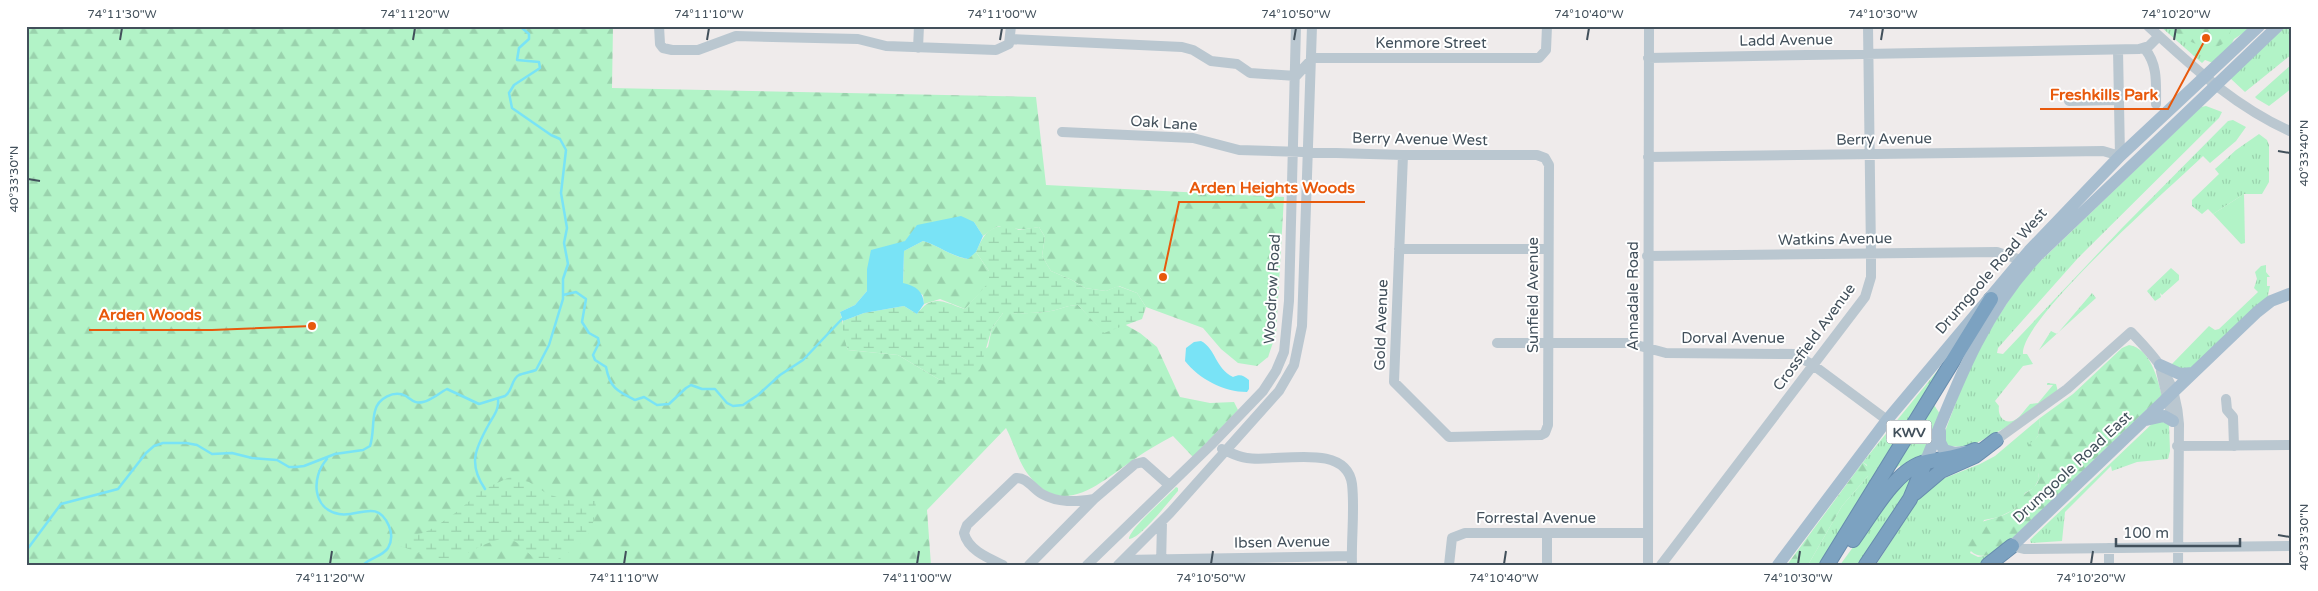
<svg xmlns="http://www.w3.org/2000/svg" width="2318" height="591" font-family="'Varela Round',sans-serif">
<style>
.grass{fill:url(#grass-tufts)}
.forest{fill:url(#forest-firs)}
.wetland{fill:url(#wetland-marsh)}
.garden{fill:#b2f3c7}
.water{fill:#79e3f6}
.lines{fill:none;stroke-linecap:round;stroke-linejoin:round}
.stream{stroke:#79e3f6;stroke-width:2.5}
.highway-casing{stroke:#678cad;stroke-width:16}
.minor{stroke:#bac7d0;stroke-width:10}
.major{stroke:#a7bdcf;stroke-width:12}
.highway{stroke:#7ca2c1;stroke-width:14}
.ticks{fill:none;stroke:#42505b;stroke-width:2}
.labels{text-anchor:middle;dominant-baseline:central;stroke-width:4;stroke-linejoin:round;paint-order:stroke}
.shield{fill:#fff;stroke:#7b848c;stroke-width:1}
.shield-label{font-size:14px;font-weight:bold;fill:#42505b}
.street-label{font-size:15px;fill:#42505b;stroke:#fff}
.leader{fill:none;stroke:#e8590c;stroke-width:2}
.callout-dot{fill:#e8590c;stroke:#fff;stroke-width:2}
.callout-label{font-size:16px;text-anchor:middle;font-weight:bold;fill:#e8590c;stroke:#fff;stroke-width:4;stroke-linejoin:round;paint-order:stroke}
.neatline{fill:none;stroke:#42505b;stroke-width:2}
.ticks-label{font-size:12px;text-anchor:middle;fill:#42505b}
</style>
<defs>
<pattern id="grass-tufts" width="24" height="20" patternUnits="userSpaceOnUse" patternTransform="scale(1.25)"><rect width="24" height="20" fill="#b2f3c7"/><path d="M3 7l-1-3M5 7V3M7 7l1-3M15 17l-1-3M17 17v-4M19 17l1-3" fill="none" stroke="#9ad2ad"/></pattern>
<pattern id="forest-firs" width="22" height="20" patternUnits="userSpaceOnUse" patternTransform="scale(1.25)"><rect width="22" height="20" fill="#b2f3c7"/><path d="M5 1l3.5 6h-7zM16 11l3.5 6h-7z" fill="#9ad2ad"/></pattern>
<pattern id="wetland-marsh" width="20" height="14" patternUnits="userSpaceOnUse" patternTransform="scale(1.25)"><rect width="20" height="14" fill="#b2f3c7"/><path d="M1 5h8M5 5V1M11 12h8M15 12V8" fill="none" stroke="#9ad2ad"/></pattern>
</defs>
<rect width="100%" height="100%" fill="#efebeb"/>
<path class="grass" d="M2160 26H2254L2234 39 2230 47 2213 63 2205 60 2202 63Z
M2286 26H2292V54L2245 92 2230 78Z
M2292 64V88L2269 106 2257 99 2255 97Z
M2206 106 2222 112 2219 118 2078 258 1998 348 1997 353 2003 354 2122 228 2228 121 2233 120 2246 127 2236 141 2210 163 2203 156C2172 186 2020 319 2023 354H2027L2033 364 2023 366 1995 401 1999 406C1997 419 2008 427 2019 417 2023 413 2026 408 2030 404L2038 403 2053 385H2047V383L2056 384 2058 392 2016 422 1969 447 1946 446 1944 434 1975 352 2025 276 2201 107Z
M2259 134 2267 140 2269 145V182L2262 194H2244L2213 214 2208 209 2202 214 2192 206V200L2219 174 2215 169 2236 150Z
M2266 265V272L2270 277H2267V286H2270L2268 295 2270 299 2188 371 2171 365 2209 326 2215 330 2219 329 2258 292 2254 288 2257 279 2255 272 2261 266Z
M2171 268 2179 275V280L2162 295 2160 293 2161 297 2155 301 2147 291Z
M2092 293 2096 298 2039 350 2051 331 2057 334Z
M1951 354 1833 543 1818 565H1808L1842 506 1868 476 1867 465 1863 462Z
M1934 405 1940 414 1923 460 1901 470 1900 465 1894 470Z
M2040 418 2038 436 2035 440 2039 479 2034 488 2025 493 2021 503 2013 510 1999 517 1984 520 1970 553 1978 557 1996 554 1984 565H1876L1920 496 1940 480 1980 464 1995 456Z
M2156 420 2169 424 2170 451 2168 459 2137 462 2112 471 2111 466 2065 512 2062 541 2031 543 2030 540Z
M1918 472 1891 519 1858 565H1840L1896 488Z
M1176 487 1178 488V491C1169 501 1140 539 1129 539 1129 529 1167 497 1176 487Z"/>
<path class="forest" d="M26 26H613L612 88 1036 97 1046 185 1284 197 1276 334 1268 357 1257 366 1238 363 1221 349 1203 328 1146 307 1137 293 1119 286 1106 291 1085 288 1072 280 1051 271 1042 256 1045 237 1039 227C1032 228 1024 230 1018 229 998 225 1001 223 983 236L974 222 905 241 867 269V291L855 305 840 312C844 325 844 337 848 350L898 355 940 380 988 347 992 328 1003 313C1019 313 1035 314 1051 311 1061 309 1068 305 1078 305L1104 332 1124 324 1140 333 1157 347 1180 397 1210 403 1234 402 1238 410 1193 457 1173 436C1160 443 1147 450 1136 458 1101 481 1061 524 1025 470 1017 457 1013 441 1006 428L927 510 931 565H26Z
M2169 26H2242L2232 28C2230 32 2229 38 2225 42 2211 56 2179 38 2169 26Z
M923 241C939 246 951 256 967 259L976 252 989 271 990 282 965 309 940 299 924 304 923 295 903 284 904 251Z
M2129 345C2151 349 2157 378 2162 395L1996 554C1979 558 1968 556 1965 537 1975 517 1996 522 2013 510 2019 506 2020 501 2024 495 2026 492 2030 491 2033 488 2050 473 2024 462 2028 447 2029 442 2035 441 2038 436L2040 418 2073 394 2122 348Z
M1863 462 1869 468 1868 476 1842 506 1808 565H1787Z"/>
<path class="wetland" d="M1008 225 1019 230 1039 227 1045 237 1042 256 1051 271 1072 280 1085 288 1106 291 1118 286 1137 293 1146 307 1142 319 1104 333 1078 305C1068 305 1061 309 1051 311 1035 314 1019 313 1003 313L992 328 980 369 961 383 940 380 898 355 848 350 843 335V321L864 313 904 306 917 314C933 292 945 303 965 309L989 282V271L976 252C984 234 988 227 1008 225Z
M510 477 529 482 546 493 565 500 596 501C594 531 589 540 563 556 556 560 550 564 542 561 526 557 522 538 503 539 482 541 464 560 443 560 427 560 414 549 399 546L398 542 401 537 423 533 435 527 458 511 482 490Z"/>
<path class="garden" d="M2244 194 2245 243 2241 244 2213 214Z"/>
<path class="water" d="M961 216 974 222 983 236 976 252 968 259C951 256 939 246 923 241L904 251 903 283C916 286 923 291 924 304L917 314 904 306 864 313 843 321 840 312 855 305 867 291V269L871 250 905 241 917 225Z
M1201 341C1216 349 1215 368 1233 377 1240 374 1243 375 1249 380V389L1247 392C1224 392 1199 379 1185 361L1186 348 1194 342Z"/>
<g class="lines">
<path class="stream" d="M563 295 576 292 586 299 582 322 589 333 598 338 599 343 593 355 595 360 606 367C610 388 617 391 635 400L644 397 657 405 669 404 686 388 691 385 702 389H715L727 403 733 406 743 405 758 395 780 375 803 360 842 319
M327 459C311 477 312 509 339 514 358 518 377 498 389 526 392 533 392 541 388 548 383 556 370 558 363 565
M485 489C468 464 475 449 489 424 494 415 499 410 498 399
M26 551 61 504 118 489 146 453 154 446 163 443H186L197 445 212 454 232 453 252 458 277 460 289 467H296L304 466 335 454 363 450 370 446C374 434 372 422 375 411 378 398 394 390 406 396 412 400 415 404 423 402 432 400 439 393 447 389L479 404 505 396C513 391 511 379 519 375 524 373 531 372 536 370L549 345 563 299V279L568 264 564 243 567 228 561 193 566 150 560 139 551 135 512 108 509 93 514 85 540 68 539 62 517 60 519 48 529 39V34L522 28 515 26"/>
<defs>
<path id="highway" d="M1915 493 1941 471 1975 456 1996 440
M1853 540C1870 517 1894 472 1922 463 1940 458 1957 459 1975 450
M1827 565 1991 299
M1866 565 1910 499 1925 463
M1988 565 2012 546"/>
</defs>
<use href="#highway" class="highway-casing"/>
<path class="minor" d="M659 26 660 44 663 48 672 50H698L736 36 858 39 886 46 996 50 1009 44 1011 26
M2148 26C2193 67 2235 107 2292 132
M1010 39 1182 47 1193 50 1211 61 1237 64 1250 73 1296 76 1313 58H1539L1546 50 1547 26
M918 48 919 26
M2145 49C2158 65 2156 84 2156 104
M1648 58 2139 49 2149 46 2159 36
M2069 101 2118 100
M1062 132 1193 138 1239 150 1403 155H1537L1545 158 1549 165 1548 425 1545 433 1541 435 1449 437 1394 382 1403 155
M1648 157 2103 151 2120 156 2118 50
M1399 249H1548
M1647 256 1997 252 2021 260
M1497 343H1629L1666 353 1794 354 1813 365 1887 420
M2161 371 2173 422
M2226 399 2227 410 2233 417 2234 446
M1996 440 2067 389 2131 332C2160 362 2176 380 2179 424L2178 565
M2177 446 2292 445
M1222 449C1229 452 1238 457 1247 458 1276 463 1346 441 1352 484 1355 510 1351 539 1352 565
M1547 533V565
M2012 546 2024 549 2292 546
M2109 548V565
M1123 560 1351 556
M1003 565C988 558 968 550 964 533L967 525 1016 478C1027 477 1033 489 1042 494 1058 503 1076 502 1094 499L1135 464 1143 462 1169 485
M1029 565 1094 499
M1087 565 1211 445 1263 391 1276 371 1284 352 1289 301 1296 26
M1118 565 1170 513 1279 391 1294 365 1302 326 1312 26
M1161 565 1162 522
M1449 565 1452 538 1465 533H1648
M1648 565 1649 26
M1661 565 1865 297 1871 277V254L1868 26"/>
<path class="major" d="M2160 365 2180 374 2193 373
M2146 420 2164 416 2173 421
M1940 431V442L1944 450 1955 453 1964 452
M1925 463C1955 389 1981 315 2037 256L2278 26
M2006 552 2257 312 2271 301 2292 293
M1778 565 1887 420 2029 251 2120 156 2259 26"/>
<use href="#highway" class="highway"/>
</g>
<path class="ticks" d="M120 40 122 28M413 40 415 28M707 40 709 28M1000 40 1002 28M1294 40 1296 28M1587 40 1589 28M1881 40 1883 28M2174 40 2176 28M2278 151 2290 153M28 179 40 181M2278 535 2290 537M330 564 332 551M624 564 626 551M917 564 919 551M1211 564 1213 551M1504 564 1506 551M1798 564 1800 551M2091 564 2093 551"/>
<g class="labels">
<rect class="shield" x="1886.5" y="420.5" width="45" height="23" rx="4"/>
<g class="shield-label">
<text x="1909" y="432">KWV</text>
</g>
<g class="street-label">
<text transform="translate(1786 40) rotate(-1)">Ladd Avenue</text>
<text x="1431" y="43">Kenmore Street</text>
<text transform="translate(1164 123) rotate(4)">Oak Lane</text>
<text transform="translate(1420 139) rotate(1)">Berry Avenue West</text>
<text transform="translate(1884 139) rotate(-1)">Berry Avenue</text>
<text transform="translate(1835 239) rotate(-1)">Watkins Avenue</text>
<text transform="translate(1991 271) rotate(-49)">Drumgoole Road West</text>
<text transform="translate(1272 289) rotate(-87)">Woodrow Road</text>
<text transform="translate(1533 295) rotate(-90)">Sunfield Avenue</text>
<text transform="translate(1633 296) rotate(-90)">Annadale Road</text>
<text transform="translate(1381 325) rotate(-88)">Gold Avenue</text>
<text transform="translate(1814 337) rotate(-54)">Crossfield Avenue</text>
<text x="1733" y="338">Dorval Avenue</text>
<text transform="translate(2072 467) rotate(-43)">Drumgoole Road East</text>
<text x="1536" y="518">Forrestal Avenue</text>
<text transform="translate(1282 542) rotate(-1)">Ibsen Avenue</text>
</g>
</g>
<path class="leader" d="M2206 38L2168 109H2040M1163 277L1179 202H1365M312 326L212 330H89"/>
<g class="callout-dot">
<circle cx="2206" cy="38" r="5"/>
<circle cx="1163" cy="277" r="5"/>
<circle cx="312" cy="326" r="5"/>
</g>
<g class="callout-label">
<text x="2104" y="100">Freshkills Park</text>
<text x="1272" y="193">Arden Heights Woods</text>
<text x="150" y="320">Arden Woods</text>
</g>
<rect width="2318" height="591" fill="none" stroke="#ffffff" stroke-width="55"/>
<path d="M2116 538v8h124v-8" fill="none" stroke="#42505b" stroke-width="2.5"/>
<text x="2123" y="538" font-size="15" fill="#42505b" stroke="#ffffff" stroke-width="4" paint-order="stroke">100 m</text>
<rect x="28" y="28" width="2262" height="536" class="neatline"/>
<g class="ticks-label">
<text x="122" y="18">74°11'30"W</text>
<text x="415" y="18">74°11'20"W</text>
<text x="709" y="18">74°11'10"W</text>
<text x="1002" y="18">74°11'00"W</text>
<text x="1296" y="18">74°10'50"W</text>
<text x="1589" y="18">74°10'40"W</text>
<text x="1883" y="18">74°10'30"W</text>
<text x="2176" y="18">74°10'20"W</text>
<text transform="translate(2304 153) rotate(-90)" y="4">40°33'40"N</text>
<text transform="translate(14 179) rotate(-90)" y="4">40°33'30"N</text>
<text transform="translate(2304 537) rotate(-90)" y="4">40°33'30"N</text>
<text x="330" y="582">74°11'20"W</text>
<text x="624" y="582">74°11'10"W</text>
<text x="917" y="582">74°11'00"W</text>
<text x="1211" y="582">74°10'50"W</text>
<text x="1504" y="582">74°10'40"W</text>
<text x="1798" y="582">74°10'30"W</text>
<text x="2091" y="582">74°10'20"W</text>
</g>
</svg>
